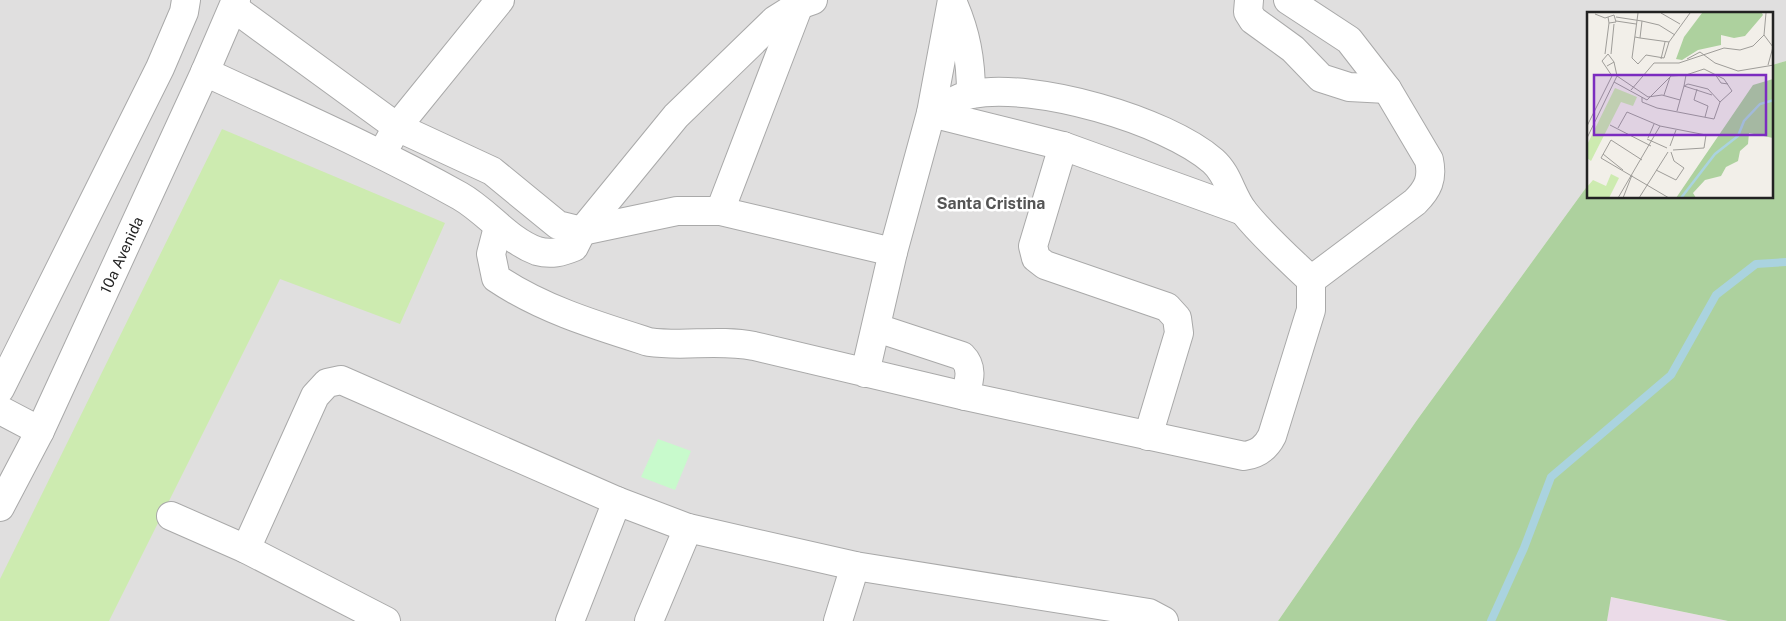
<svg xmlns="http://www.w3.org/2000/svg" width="1786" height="621" font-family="'Public Sans',sans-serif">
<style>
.residential{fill:#e0dfdf}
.industrial{fill:#ebdbe8}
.grass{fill:#cdebb0}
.forest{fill:#add19e}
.park{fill:#c8facc}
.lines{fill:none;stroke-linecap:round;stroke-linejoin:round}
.stream{stroke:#aad3df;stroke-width:8}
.minor-casing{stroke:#a9a9a9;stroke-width:30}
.minor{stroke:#fff;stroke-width:28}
.labels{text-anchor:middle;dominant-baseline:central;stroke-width:5;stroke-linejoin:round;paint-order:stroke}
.street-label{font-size:15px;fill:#222;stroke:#fff}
.neighbourhood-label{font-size:16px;font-weight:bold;fill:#555;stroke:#fff}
.inset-river{fill:none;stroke:#aad3df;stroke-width:2.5}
.inset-road{fill:none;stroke:#9f9d99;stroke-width:1}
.view{fill:#7b2cbf;fill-opacity:0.15;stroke:#7b2cbf;stroke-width:2.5}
.inset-edge{fill:none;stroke:#222;stroke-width:2.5}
</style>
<rect width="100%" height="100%" fill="#f2efe9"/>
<path class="residential" d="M0 0H1786V61L1772 65V14H1588V185L1417 420 1278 621H0Z"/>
<path class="industrial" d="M1610 597 1728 621H1607Z"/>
<path class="grass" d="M222 129 445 223 400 324 280 279 109 621H0V579Z"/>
<path class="forest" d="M1786 61V621H1728L1611 597 1607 621H1278L1417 420 1588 185V198H1772V65Z"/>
<path class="park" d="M658 439 691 451 675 490 641 477Z"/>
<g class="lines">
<path class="stream" d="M1491 621 1524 548 1551 477 1671 375 1716 295 1756 264 1786 262"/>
<defs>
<g id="minor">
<path d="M952 0 931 113 1063 146 1243 211"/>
<path d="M1249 0 1248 12 1253 20 1293 49 1321 78 1349 87 1387 89"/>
<path d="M1288 0 1349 40 1387 89 1429 160C1433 179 1428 189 1415 202L1311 280"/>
<path d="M952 1C966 32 971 60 971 94"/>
<path d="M234 8 397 127 492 171 558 225 582 231 677 211H720L893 252"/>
<path d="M205 72C291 112 378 150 460 196 488 212 507 240 537 251 551 255 562 252 574 247L582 231 676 116 775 20 799 5 813 0"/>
<path d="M388 143 397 127 500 0"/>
<path d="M1063 146 1033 246 1036 258 1045 265 1167 307 1177 318 1179 333 1148 436"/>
<path d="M720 211 799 5"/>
<path d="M498 227 491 254 496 278C542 309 595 325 649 342 684 347 718 339 754 346L965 396 1244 456C1258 454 1266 448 1272 436L1311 310V280C1288 258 1263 236 1244 212 1231 196 1229 175 1213 161 1166 120 1034 82 972 94 959 96 944 107 931 113L893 252 865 373"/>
<path d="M877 328 962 356C974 368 969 381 965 396"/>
<path d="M0 389 160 68 184 12 186 0"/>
<path d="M0 410 40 431"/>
<path id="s1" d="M0 507 40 431 205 72 236 0"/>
<path d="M171 516 246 549 386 621"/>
<path d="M246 549 315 396 327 383 341 380 617 501 688 528 855 566 1149 613 1164 621"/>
<path d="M570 621 617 501"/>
<path d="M649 621 688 528"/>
<path d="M838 621 855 566"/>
</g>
</defs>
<use href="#minor" class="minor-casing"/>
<use href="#minor" class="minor"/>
</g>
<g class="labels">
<g class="street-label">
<text stroke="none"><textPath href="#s1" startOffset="280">10a Avenida</textPath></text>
</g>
<g class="neighbourhood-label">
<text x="991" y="203">Santa Cristina</text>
</g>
</g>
<g transform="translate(1587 12)">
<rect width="186" height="186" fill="#f2efe9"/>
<path d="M28 76 50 85 46 94 34 90 4 149 0 146V133ZM24 162 32 166 22 186H0V175L6 168 19 174Z" fill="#cdebb0"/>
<path d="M115 1H175L176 3 158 24 147 26 134 23V33L111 38 95 48 89 47 97 25ZM186 67V126L162 121 161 132 153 139 151 149 139 155 134 164 118 168 106 181 109 186H89L166 73Z" fill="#add19e"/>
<path class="inset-river" d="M94 186 128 142 151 124 157 109 173 92 187 88"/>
<path class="inset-road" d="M51 1 45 46 51 52 59 43 77 46 82 30 103 1M74 1 93 12M8 2 18 6 27 3 29 10 22 11 21 5M29 5 55 9 53 26 48 25M29 9 49 12M55 9 72 13 88 23M177 23 186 35 181 53M53 26 82 30M18 42 22 11M24 42 27 12M74 47 78 30M100 47 113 40 128 51 151 59 187 53M128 62 134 71 141 72M99 63 97 74 125 83M30 64 61 85 75 83 93 88M27 70 60 88 84 64 99 63 117 57 137 67 145 79 133 90 127 107 70 96 55 90V85M110 77 107 88 121 94 118 105M44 78 67 51H92L137 36 153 38 166 34 177 23 179 1M77 83 83 65M90 99 97 74 101 72 121 77 133 90M23 113 64 134M0 114 25 64 15 49 21 42 27 50 20 54M31 116 40 100 73 114 119 123 117 136 86 138M0 126 30 64 27 50M61 126 67 112M60 127 80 136M83 134 89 118M16 142 36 158M55 148 24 128 14 146 82 186M69 158 89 168 97 156 87 149 84 140M31 186 73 114M36 186 45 163M52 186 81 140"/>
<path class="view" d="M7 63H179V123H7Z"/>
<rect width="186" height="186" class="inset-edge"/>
</g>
</svg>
